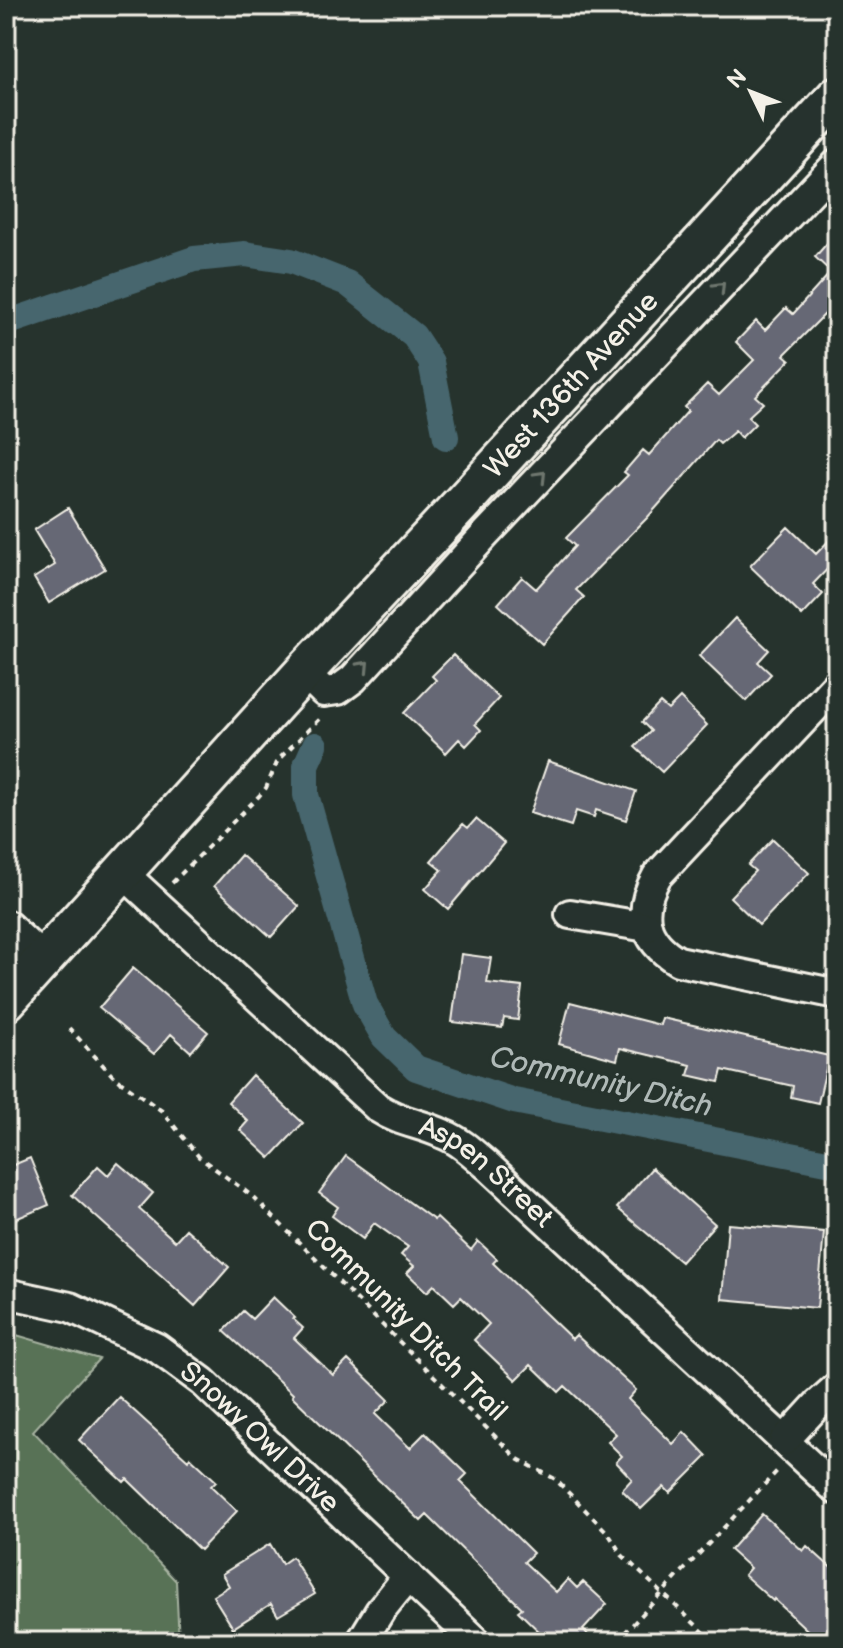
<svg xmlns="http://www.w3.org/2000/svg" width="843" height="1648" font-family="'Balsamiq Sans',sans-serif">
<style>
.green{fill:#597257;stroke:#a6b2a0;stroke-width:2}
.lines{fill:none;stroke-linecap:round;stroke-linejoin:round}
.canal{stroke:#47666e;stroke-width:26}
.building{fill:#666774;stroke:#f4f1e8;stroke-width:2}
.minor-casing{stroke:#f4f1e8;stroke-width:34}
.tertiary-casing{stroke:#f4f1e8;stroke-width:40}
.secondary-casing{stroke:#f4f1e8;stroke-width:44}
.path{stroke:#f4f1e8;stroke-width:4;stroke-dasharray:6 6;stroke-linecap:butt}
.minor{stroke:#26332d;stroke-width:28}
.tertiary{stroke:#26332d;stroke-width:34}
.secondary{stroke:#26332d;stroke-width:38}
.oneway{stroke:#6e766e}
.labels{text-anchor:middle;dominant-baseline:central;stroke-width:6;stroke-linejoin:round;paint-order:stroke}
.street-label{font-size:28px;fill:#f4f1e8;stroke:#26332d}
.water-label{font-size:30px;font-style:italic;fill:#afb9b7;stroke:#26332d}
</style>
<rect width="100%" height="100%" fill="#26332d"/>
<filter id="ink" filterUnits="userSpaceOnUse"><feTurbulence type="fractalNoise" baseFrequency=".0125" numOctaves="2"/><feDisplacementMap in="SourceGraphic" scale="16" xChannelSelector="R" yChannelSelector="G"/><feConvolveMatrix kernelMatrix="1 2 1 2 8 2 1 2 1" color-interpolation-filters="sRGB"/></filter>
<g filter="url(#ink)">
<path class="green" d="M6 1332 99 1359 33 1431 176 1581 179 1642H6Z"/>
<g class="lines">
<path class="canal" d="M6 323 194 259 245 254 291 261 347 283 414 336 431 362 446 437
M315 745 306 765V795L365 1004 384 1037 416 1068 514 1101 837 1164"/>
</g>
<path class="building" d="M837 232V323L826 313 784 355 790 360 755 396 763 403 748 417 755 424 741 438 735 431 720 444 716 440 647 518 576 590 584 597 542 644 498 604 522 577 536 589 575 546 566 538 628 475 624 472 643 450 649 455 688 411 684 407 707 384 719 395 754 360 736 342 756 321 765 330 786 308 793 314 831 272 815 257Z
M68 508 105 569 49 603 34 578 55 565 34 530Z
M788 527 816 554 837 532V559L813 584 823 594 802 616 750 566Z
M735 618 769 650 758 662 771 674 746 701 699 656Z
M453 655 499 698 475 724 481 730 466 746 459 739 446 753 404 713 436 680 432 676Z
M680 698 707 725 662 772 635 747 651 731 642 722 660 703 668 710Z
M548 761 636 791 626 820 596 810 594 817 576 811 571 826 530 813Z
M476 819 504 843 448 909 425 889 442 870 431 861 463 824 468 828Z
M773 839 809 873 759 925 730 897 755 871 748 865Z
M241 855 299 906 271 937 214 886Z
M461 954 491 958 487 983 522 987 518 1020 504 1018 502 1028 452 1022Z
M133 968 208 1032 191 1052 171 1034 154 1054 99 1008Z
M570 1002 660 1025 662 1018 829 1056 818 1103 791 1097 793 1086 722 1070 719 1082 688 1075 691 1065 620 1048 617 1060 559 1044Z
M252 1075 303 1123 270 1158 240 1130 248 1121 228 1102Z
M346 1156 434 1220 436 1217 471 1250 478 1241 497 1259 493 1263 572 1339 576 1335 636 1390 628 1399 673 1444 684 1432 707 1456 670 1493 664 1487 641 1509 622 1490 632 1479 616 1462 622 1456 608 1442 616 1434 565 1386 559 1392 531 1365 516 1380 474 1340 489 1324 461 1297 454 1304 434 1285 427 1292 407 1273 414 1266 401 1255 408 1247 374 1223 363 1239 332 1216 338 1207 319 1193Z
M30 1158 49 1205 6 1223V1168Z
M118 1163 153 1193 139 1209 175 1241 186 1229 229 1267 195 1306 72 1195 98 1166 108 1175Z
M652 1168 715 1224 681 1262 617 1208Z
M728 1224 824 1232 817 1308 722 1299Z
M273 1297 295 1318 293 1319 303 1328 294 1338 333 1375 348 1360 389 1400 375 1414 410 1448 425 1433 467 1474 460 1481 533 1553 524 1562 556 1592 568 1579 577 1588 583 1582 607 1604 583 1630 595 1642H550L518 1611 522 1608 427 1515 421 1521 292 1396 293 1394 224 1331 243 1311 252 1319Z
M119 1397 188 1460 190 1457 216 1481 211 1486 237 1511 200 1550 127 1479 124 1482 79 1440Z
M762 1514 803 1551 807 1546 837 1573V1642H820L774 1599 773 1601 744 1575 750 1568 730 1550Z
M270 1544 282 1564 292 1557 315 1594 278 1616 271 1604 233 1628 213 1596 229 1586 222 1574Z"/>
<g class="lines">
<defs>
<g id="minor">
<path d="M304 672 324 692 338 690 353 679 484 536 837 164"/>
<path d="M837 684 657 876C637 911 642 940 678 961L837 994"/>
<path id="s1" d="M123 873 378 1108C401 1123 420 1123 443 1134 461 1141 475 1155 489 1167L837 1490"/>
<path d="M570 914 647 927"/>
<path id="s2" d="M6 1293 70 1307 157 1348 203 1382 477 1642"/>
<path d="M784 1441 818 1404 837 1387"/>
<path d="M361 1642 380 1611 408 1576"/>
</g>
<path id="tertiary" d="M6 928 42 962"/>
<g id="secondary">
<path id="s3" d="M6 1001 304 672 464 501 837 96"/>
</g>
</defs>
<use href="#minor" class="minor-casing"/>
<use href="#tertiary" class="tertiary-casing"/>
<use href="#secondary" class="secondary-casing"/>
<path class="path" d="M172 883 259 796 266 788 278 760 320 718
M69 1028 113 1076 162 1111 199 1157 252 1196 518 1459 555 1479 608 1533 622 1555 714 1642
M616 1642 779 1469"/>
<use href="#minor" class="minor"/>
<use href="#tertiary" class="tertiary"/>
<use href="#secondary" class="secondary"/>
</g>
<defs><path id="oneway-chevron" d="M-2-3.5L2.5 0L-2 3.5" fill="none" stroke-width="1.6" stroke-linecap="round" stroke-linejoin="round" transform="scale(2)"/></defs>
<g class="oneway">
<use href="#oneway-chevron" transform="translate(720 287) rotate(-46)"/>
<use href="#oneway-chevron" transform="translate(541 476) rotate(-46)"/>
<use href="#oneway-chevron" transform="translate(364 666) rotate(-47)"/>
</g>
</g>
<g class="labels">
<g class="street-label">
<text stroke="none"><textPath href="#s3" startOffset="836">West 136th Avenue</textPath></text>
<text stroke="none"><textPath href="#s1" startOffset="474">Aspen Street</textPath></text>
<text transform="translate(406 1320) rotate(45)">Community Ditch Trail</text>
<text stroke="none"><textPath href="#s2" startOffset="298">Snowy Owl Drive</textPath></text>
</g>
<g class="water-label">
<text transform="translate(601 1082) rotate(13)">Community Ditch</text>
</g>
</g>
<rect width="843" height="1648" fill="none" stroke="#26332d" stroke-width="32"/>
<rect x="16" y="16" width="811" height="1616" fill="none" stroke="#f4f1e8" stroke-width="3" filter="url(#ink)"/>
<g transform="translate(751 92) rotate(313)" stroke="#26332d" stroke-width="6" paint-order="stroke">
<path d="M0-6L14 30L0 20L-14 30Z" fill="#f4f1e8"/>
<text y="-12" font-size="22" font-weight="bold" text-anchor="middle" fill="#f4f1e8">N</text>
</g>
</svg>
